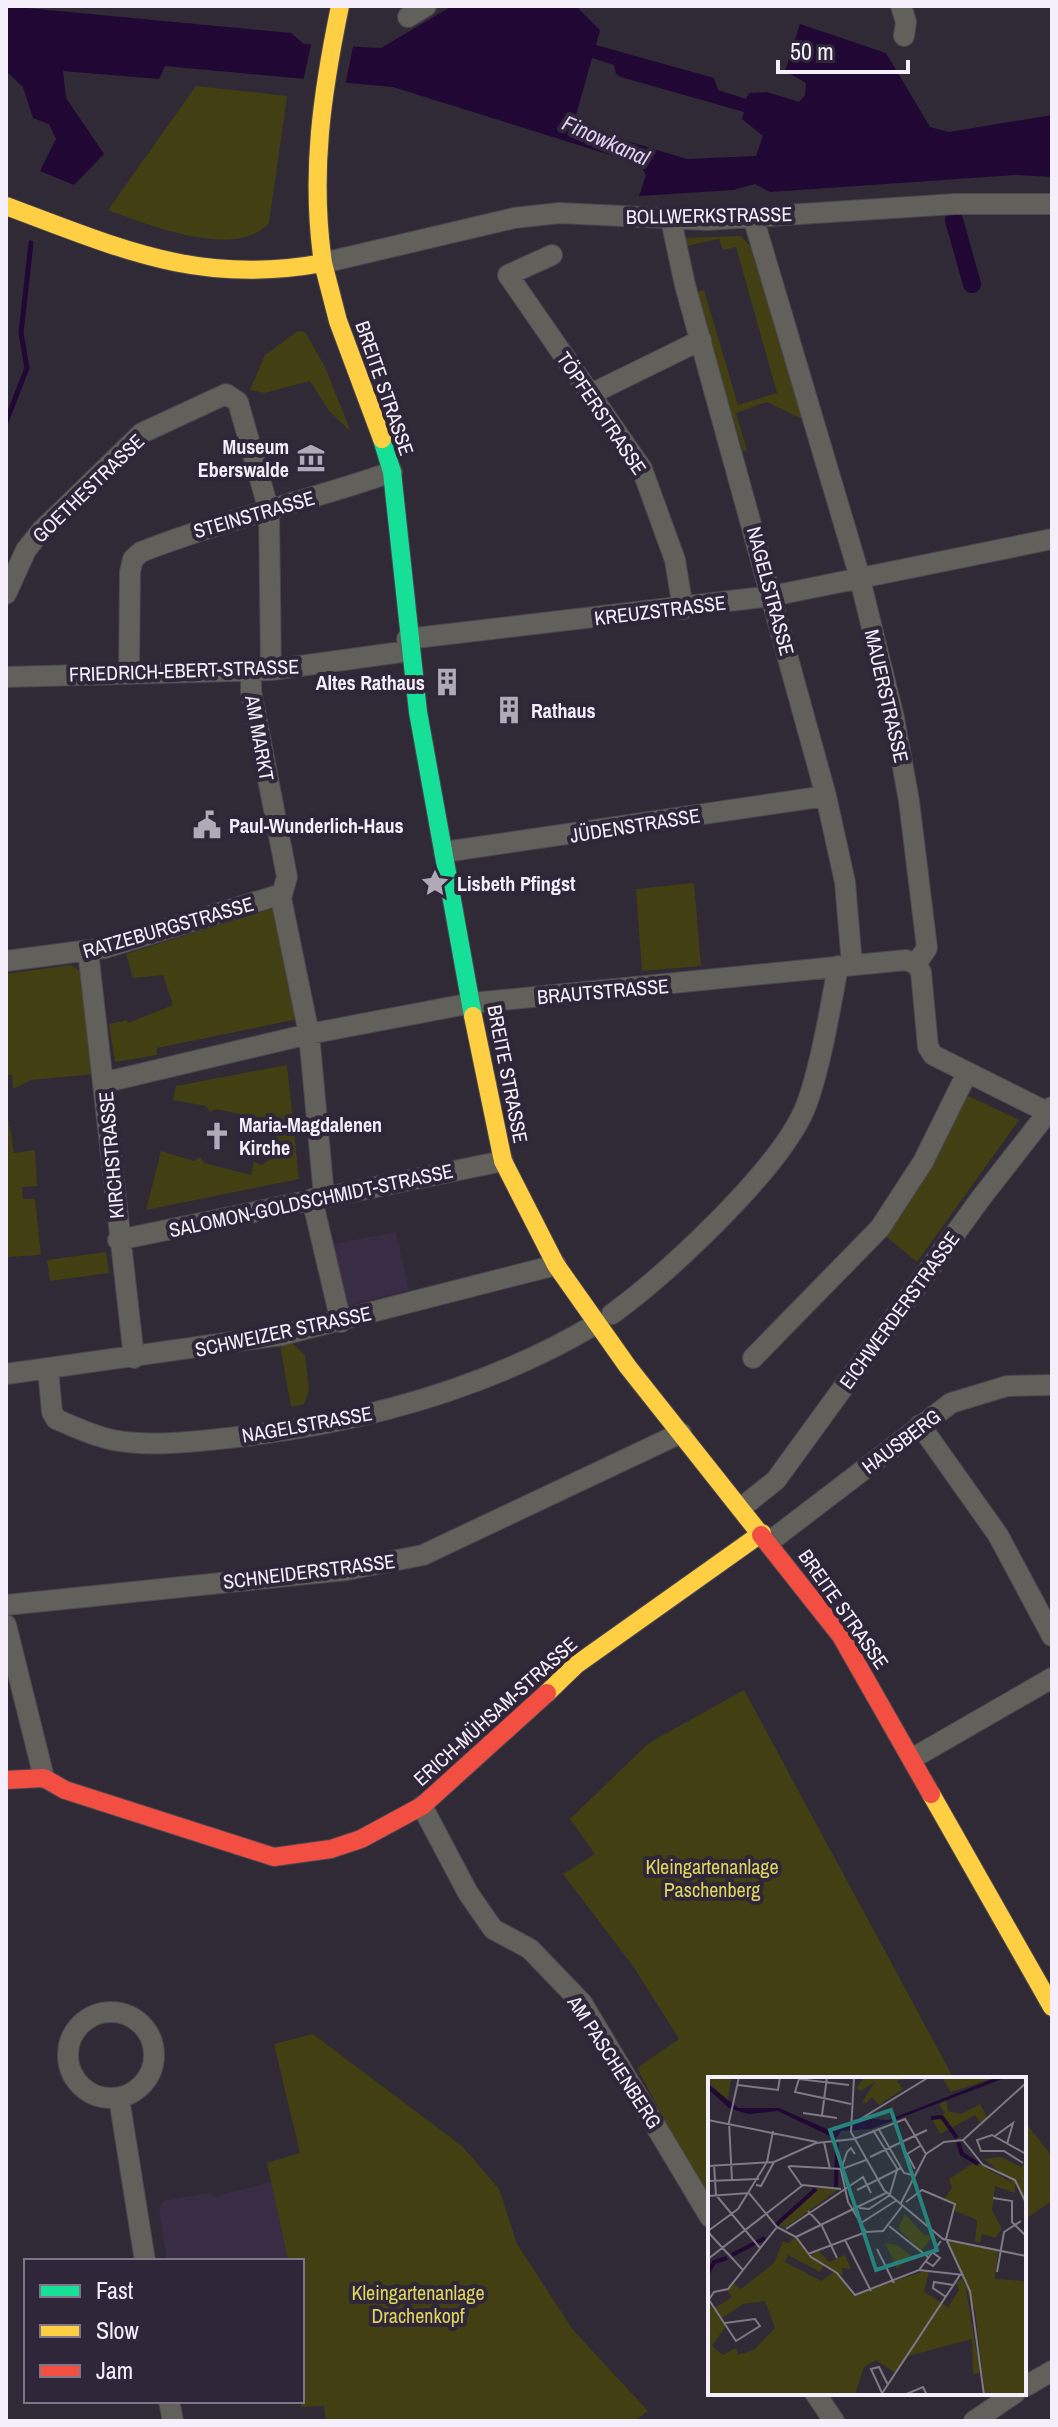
<svg xmlns="http://www.w3.org/2000/svg" width="1058" height="2427" font-family="'Archivo Narrow',sans-serif">
<style>
.built{fill:#392d45}
.green{fill:#423f13}
.water{fill:#210734;fill-rule:evenodd}
.pier{fill:#2f2a35}
.lines{fill:none;stroke-linecap:round;stroke-linejoin:round}
.stream{stroke:#210734;stroke-width:5}
.canal{stroke:#210734;stroke-width:18}
.street-casing{stroke:#4b4650;stroke-width:22}
.fast-casing{stroke:#4b4650;stroke-width:20}
.slow-casing{stroke:#4b4650;stroke-width:20}
.jam-casing{stroke:#4b4650;stroke-width:20}
.street{stroke:#61605a;stroke-width:20}
.fast{stroke:#16e098;stroke-width:18}
.slow{stroke:#ffcf43;stroke-width:18}
.jam{stroke:#f24e42;stroke-width:18}
.labels{text-anchor:middle;dominant-baseline:central;stroke-width:8;stroke-linejoin:round;paint-order:stroke}
.street-label{font-size:20px;fill:#f5effc;stroke:#2f2639}
.poi-label{font-size:20px;font-weight:bold;fill:#f5effc;stroke:#2f2639;text-anchor:start}
.park-label{font-size:20px;fill:#ded65d;stroke:#2f2639}
.water-label{font-size:22px;font-style:italic;fill:#e2d0f7;stroke:#2f2639}
.inset-river{fill:none;stroke:#210734;stroke-width:4}
.inset-road{fill:none;stroke:#7e7985;stroke-width:2}
.view{fill:#26827c;fill-opacity:0.15;stroke:#26827c;stroke-width:4}
.inset-edge{fill:none;stroke:#f5effc;stroke-width:4}
</style>
<rect width="100%" height="100%" fill="#2f2a35"/>
<path class="built" d="M396 1232 409 1290 343 1307 329 1245Z
M272 2182 288 2260 167 2261 159 2211 163 2201 210 2193 215 2196Z"/>
<path class="green" d="M196 86 287 96 269 223C236 261 147 224 108 210Z
M741 236 750 246 804 420 767 402 736 413 747 450 743 451 695 293 704 290 738 405 777 393 736 247 723 250 719 239 682 247 683 238Z
M298 331 305 332 325 367 351 432 329 411 310 381 264 393 250 390 265 355Z
M694 883 701 966 642 971 636 889Z
M277 907 298 1019 157 1048V1055L115 1062 109 1024 127 1020 128 1023 173 1005 163 975 133 978 126 954Z
M71 965 79 970 94 1074 31 1080 13 1089 12 1075H6V974Z
M287 1065 299 1179 146 1210 161 1151 194 1161 200 1157 204 1163 251 1175 254 1161 261 1165 276 1156 275 1139 268 1132 261 1133 264 1119 216 1109 210 1112 206 1106 173 1100 176 1086Z
M964 1094 1019 1120 917 1262 882 1233Z
M6 1121H9L14 1153 35 1150 37 1186 22 1187 23 1199H35L41 1255 6 1257Z
M106 1252 109 1273 50 1281 47 1260Z
M292 1343 305 1355 309 1390 304 1404 291 1407 280 1345Z
M744 1690 954 2079H710V2205L637 2068 679 2039 633 1966 563 1874 595 1854 570 1819 649 1743Z
M313 2034 462 2146 499 2189 517 2244 573 2330 648 2411 634 2421H326L324 2406 301 2407 302 2261H252L288 2260 267 2163 300 2153 274 2044Z
M1024 2121 1052 2156V2201L1024 2220Z"/>
<path class="water" d="M6 6 291 33 304 44 381 48 452 6H576L600 30 596 45 714 78 718 90 746 99 749 93 767 92 799 102 805 95 806 83 785 71 800 24 886 53 930 127 949 132 1052 115V177L1015 175 770 192 755 184 733 190 639 196 646 175 639 164 393 87 165 66 159 79 63 71 66 98 104 154 74 185 40 171 56 139 49 124 33 118 23 87 6 71ZM592 58 614 65 616 74 621 77 744 112 742 119 763 136 756 156 687 159 580 127 576 115Z"/>
<path class="pier" d="M312 40 354 42 345 86 303 82Z"/>
<g class="lines">
<path class="stream" d="M6 422 27 368 21 333 31 243"/>
<path class="canal" d="M954 220 972 284"/>
<defs>
<path id="street" d="M901 6 906 22 904 36
M408 17 426 6
M753 217 858 571 894 718 909 801 927 948 916 964
M671 220 685 285 826 796 845 882 852 965
M552 255 508 275 642 469 675 560 683 609
M323 263 514 218 559 213 707 220 955 204H1052
M591 394 701 340
M6 594 26 550 41 531 142 433 226 394 238 402 269 511 271 670
M407 639 772 596 1052 539
M251 671V691L287 877 281 898
M129 674 130 572 133 559 141 552C223 520 308 501 392 472
M6 677 271 670 409 651
M444 852 826 796
M281 898 309 1034 324 1196
M88 951 134 1358
M6 961 105 948 275 896 281 898
M916 964 921 972 928 1047 933 1055 1047 1112
M106 1082 309 1034 472 1003 906 960 916 964
M312 1199 341 1322
M118 1240 503 1161
M612 1314C667 1274 773 1175 802 1115 818 1082 831 1005 838 966
M753 1358 880 1228 923 1162 967 1073
M48 1369 52 1412 56 1419C74 1427 93 1436 113 1440 150 1447 190 1442 228 1438 357 1424 483 1391 596 1324
M6 1374 282 1335 556 1265
M920 1425 998 1535 1052 1636
M741 1508 776 1480 981 1198 1052 1107
M769 1542 951 1403 1007 1386 1052 1385
M6 1605 347 1570 423 1555 681 1433
M6 1625 44 1778
M913 1758 1052 1678
M422 1806 468 1893 493 1929 530 1949 582 2003 710 2217
M68 2055a43 43 0 1 1 86 0a43 43 0 1 1-86 0Z
M119 2098 145 2261
M1024 2387 1052 2371
M815 2393 834 2421
M169 2401 173 2421
M974 2421 1015 2393"/>
<path id="fast" d="M382 439 392 472 418 712 473 1016"/>
<path id="slow" d="M6 206C119 248 199 286 323 263L338 321 382 439
M323 263C310 174 322 93 340 6
M473 1016 503 1161 556 1265 628 1367 761 1535
M547 1693 576 1665 762 1533
M931 1794 1052 2007"/>
<path id="jam" d="M761 1535 841 1636 931 1794
M6 1780 44 1778 65 1790 274 1857 331 1849 361 1839 422 1806 547 1693"/>
</defs>
<use href="#street" class="street-casing"/>
<use href="#fast" class="fast-casing"/>
<use href="#slow" class="slow-casing"/>
<use href="#jam" class="jam-casing"/>
<use href="#street" class="street"/>
<use href="#fast" class="fast"/>
<use href="#slow" class="slow"/>
<use href="#jam" class="jam"/>
</g>
<defs>
<symbol id="museum-bare" viewBox="-9 -9 18 18"><path d="M0-6L6-3V-2H-6V-3ZM-5-1h2V3h-2ZM-1-1h2V3h-2ZM3-1h2V3H3ZM-6 4H6V6H-6Z" fill="#b0aab6" stroke="#2f2639" stroke-width="2.5" paint-order="stroke"/></symbol>
<symbol id="building-bare" viewBox="-9 -9 18 18"><path d="M-4-6H4V6H1V3H-1V6H-4ZM-2.5-4.3h1.7v1.8h-1.7ZM.8-4.3h1.7v1.8H.8ZM-2.5-1h1.7V.8h-1.7ZM.8-1h1.7V.8H.8Z" fill="#b0aab6" stroke="#2f2639" stroke-width="2.5" paint-order="stroke"/></symbol>
<symbol id="civic-bare" viewBox="-9 -9 18 18"><path d="M-.6-6.5H3V-4.5H.6V-3L4-1V1h2V6H-6V1h2V-1L-.6-3ZM-1.2 2.5V6h2.4V2.5Z" fill="#b0aab6" stroke="#2f2639" stroke-width="2.5" paint-order="stroke"/></symbol>
<symbol id="sight-bare" viewBox="-9 -9 18 18"><path d="M0-6L1.8-2.2L6-1.7L2.9 1.2L3.7 5.4L0 3.3L-3.7 5.4L-2.9 1.2L-6-1.7L-1.8-2.2Z" fill="#b0aab6" stroke="#2f2639" stroke-width="2.5" paint-order="stroke"/></symbol>
<symbol id="church-bare" viewBox="-9 -9 18 18"><path d="M-1.2-6h2.4v3.5h3.3v2.4h-3.3V6h-2.4V-.1h-3.3v-2.4h3.3Z" fill="#b0aab6" stroke="#2f2639" stroke-width="2.5" paint-order="stroke"/></symbol>
</defs>
<g fill-rule="evenodd">
<use href="#museum-bare" x="291" y="438" width="40" height="40"/>
<use href="#building-bare" x="427" y="662" width="40" height="40"/>
<use href="#building-bare" x="489" y="690" width="40" height="40"/>
<use href="#civic-bare" x="187" y="805" width="40" height="40"/>
<use href="#sight-bare" x="415" y="863" width="40" height="40"/>
<use href="#church-bare" x="197" y="1116" width="40" height="40"/>
</g>
<g class="labels">
<g class="street-label">
<text transform="translate(709 215) rotate(-1)">BOLLWERKSTRASSE</text>
<text transform="translate(385 388) rotate(71)">BREITE STRASSE</text>
<text transform="translate(602 413) rotate(56)">TÖPFERSTRASSE</text>
<text transform="translate(88 488) rotate(-44)">GOETHESTRASSE</text>
<text transform="translate(254 514) rotate(-16)">STEINSTRASSE</text>
<text transform="translate(771 591) rotate(75)">NAGELSTRASSE</text>
<text transform="translate(660 610) rotate(-7)">KREUZSTRASSE</text>
<text transform="translate(184 670) rotate(-2)">FRIEDRICH-EBERT-STRASSE</text>
<text transform="translate(887 696) rotate(77)">MAUERSTRASSE</text>
<text transform="translate(260 738) rotate(80)">AM MARKT</text>
<text transform="translate(635 825) rotate(-9)">JÜDENSTRASSE</text>
<text transform="translate(168 927) rotate(-16)">RATZEBURGSTRASSE</text>
<text transform="translate(603 991) rotate(-5)">BRAUTSTRASSE</text>
<text transform="translate(508 1074) rotate(79)">BREITE STRASSE</text>
<text transform="translate(111 1155) rotate(-95)">KIRCHSTRASSE</text>
<text transform="translate(311 1200) rotate(-12)">SALOMON-GOLDSCHMIDT-STRASSE</text>
<text transform="translate(899 1310) rotate(-54)">EICHWERDERSTRASSE</text>
<text transform="translate(283 1331) rotate(-12)">SCHWEIZER STRASSE</text>
<text transform="translate(307 1424) rotate(-10)">NAGELSTRASSE</text>
<text transform="translate(901 1441) rotate(-37)">HAUSBERG</text>
<text transform="translate(309 1571) rotate(-7)">SCHNEIDERSTRASSE</text>
<text transform="translate(844 1609) rotate(55)">BREITE STRASSE</text>
<text transform="translate(495 1711) rotate(-42)">ERICH-MÜHSAM-STRASSE</text>
<text transform="translate(615 2062) rotate(57)">AM PASCHENBERG</text>
</g>
<g class="poi-label">
<text x="289" y="446" text-anchor="end">Museum<tspan x="289" dy="23">Eberswalde</tspan></text>
<text x="425" y="682" text-anchor="end">Altes Rathaus</text>
<text x="531" y="710">Rathaus</text>
<text x="229" y="825">Paul-Wunderlich-Haus</text>
<text x="457" y="883">Lisbeth Pfingst</text>
<text x="239" y="1124">Maria-Magdalenen<tspan x="239" dy="23">Kirche</tspan></text>
</g>
<g class="park-label">
<text x="712" y="1866">Kleingartenanlage<tspan x="712" dy="23">Paschenberg</tspan></text>
<text x="418" y="2292">Kleingartenanlage<tspan x="418" dy="23">Drachenkopf</tspan></text>
</g>
<g class="water-label">
<text transform="translate(606 140) rotate(24)">Finowkanal</text>
</g>
</g>
<g transform="translate(708 2077)">
<rect width="318" height="318" fill="#2f2a35"/>
<path d="M0 0H23L20 24 0 5ZM157 0H207L189 4 195 12 171 28 164 20 158 26 154 25 167 5 152 14 148 11ZM234 0H288L243 15ZM238 23 240 34 253 37 272 27 279 40 273 46 267 38 232 57 224 42 237 36 231 27ZM293 80 313 90 318 85V126L308 108 276 82ZM267 85 307 107V116L287 109 284 133 294 152 287 161 274 157 272 166 267 165 269 143 245 133 247 127 236 122 244 111 241 102ZM110 111 131 112 77 151 68 146ZM197 137 216 158 225 159 213 175 190 151ZM87 160 101 179 111 174 121 185 137 178 143 192 134 191 135 198 130 197 145 218 217 194 221 195 216 215 240 230 251 213 248 206 256 200 272 295 265 298 264 262 200 279 189 295 191 291 186 295 168 283 156 290 147 318H0V225L18 249 4 269 15 278 28 271 30 278 47 272 67 251 57 224 35 227 14 241 7 231 24 220 19 213 25 206 33 212 66 186 75 164 81 166ZM80 178 112 195 115 189 105 182 127 194 113 204 77 185ZM240 164 290 174 287 202 318 204V318H277L267 234ZM177 166 189 168 205 180 189 191Z" fill="#423f13" fill-rule="evenodd"/>
<path d="M290 0H299L163 52 133 54 128 62 70 34 40 37 21 31 0 12V7L30 31H71L121 53 154 41 180 43Z" fill="#210734"/>
<path class="inset-river" d="M223 41 234 40 249 61M250 65 254 77 270 87M128 110 129 66M68 148 108 112M24 178 57 161M0 196 6 185 19 181"/>
<path class="inset-road" d="M146 0 143 55 176 113 235 162 318 179M30 8 70 13 72 0M141 8 91 2 87 15 143 27M95 36 129 41M114 38 119 0M0 43 109 65M146 46 221 0M170 51 196 96 204 98M165 53 190 93M287 59 305 46 299 67M146 62 197 42 218 77M255 63 275 88 307 103 318 126M116 65 122 92M147 77 143 71 139 75 133 93 140 125 158 155M162 80 219 53M59 85 65 54M315 86 296 74H273L269 63 284 58 318 77M6 88 8 118 52 171M0 89 66 85 108 66 146 62M80 89 94 109M81 89 134 92 158 83M207 92 199 77 212 69M24 103 21 45 31 0M0 104 51 102M48 108 53 109 66 85M149 113 193 91M182 117 189 93M0 119 41 116 69 150M285 121 304 124V145L318 159M198 125 214 113 247 127 238 162M193 126 218 77 236 65 255 63 318 6M151 131 161 132 182 118M100 134 114 149 129 181M153 146 189 123M181 149 220 180M69 150 88 160 103 180 129 196 147 218 211 193 256 198M78 152 155 100 163 116M0 154 30 132 59 85M0 155 35 193 20 212 6 215 0 224M88 160 178 116M238 162 262 214 276 318M137 163 163 214M169 172 186 206M100 177 158 155 175 154 195 128M0 182 95 108 133 112M217 184 225 189 232 181 224 175M35 193 69 150M211 193 233 164M289 195 296 155 313 144M238 220 225 211 226 205 245 208M1 223 28 264 52 249 47 242 17 246M174 316 163 292 171 290 180 308M173 318 252 198M196 318 215 310 219 318"/>
<path class="view" d="M183 33 229 173 168 193 122 53Z"/>
<rect width="318" height="318" class="inset-edge"/>
</g>
<rect width="1058" height="2427" fill="none" stroke="#f5effc" stroke-width="16"/>
<rect x="24" y="2259" width="280" height="144" fill="#2f2639" stroke="#7e7687" stroke-width="2"/>
<rect x="40" y="2285" width="40" height="12" fill="#16e098" stroke="#7e7687" stroke-width="2"/>
<text x="96" y="2299" font-size="24" fill="#f5effc">Fast</text>
<rect x="40" y="2325" width="40" height="12" fill="#ffcf43" stroke="#7e7687" stroke-width="2"/>
<text x="96" y="2339" font-size="24" fill="#f5effc">Slow</text>
<rect x="40" y="2365" width="40" height="12" fill="#f24e42" stroke="#7e7687" stroke-width="2"/>
<text x="96" y="2379" font-size="24" fill="#f5effc">Jam</text>
<path d="M778 60v12h130v-12" fill="none" stroke="#f5effc" stroke-width="4"/>
<text x="790" y="60" font-size="24" fill="#f5effc" stroke="#2f2639" stroke-width="6" paint-order="stroke">50 m</text>
</svg>
